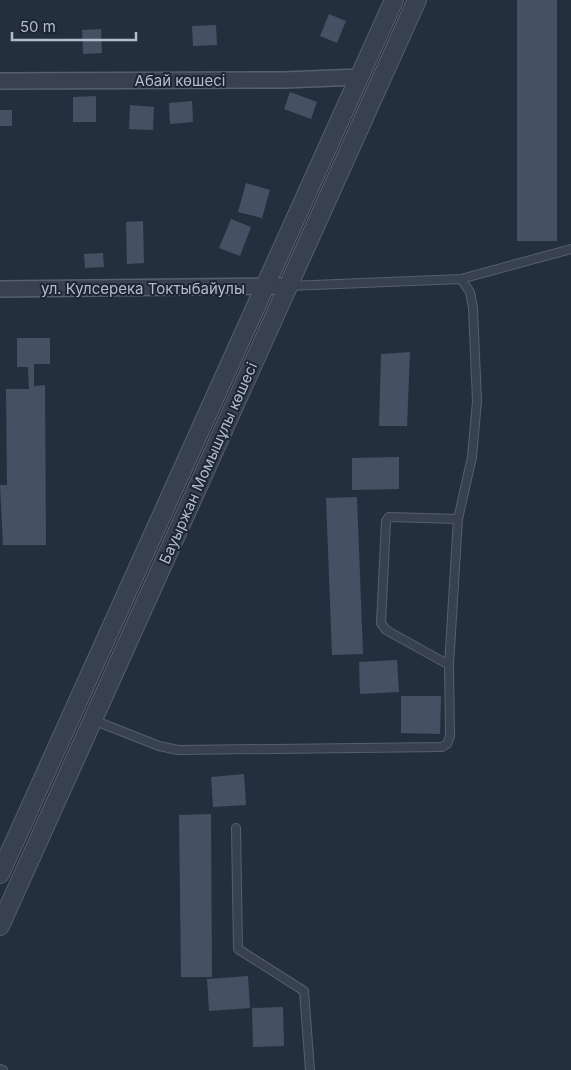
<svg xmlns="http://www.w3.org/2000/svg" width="571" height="1070" font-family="Inter,sans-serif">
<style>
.building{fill:#455162}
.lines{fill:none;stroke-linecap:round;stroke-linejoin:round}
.service-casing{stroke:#565f6c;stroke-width:10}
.minor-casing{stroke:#565f6c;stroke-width:18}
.tertiary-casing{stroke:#565f6c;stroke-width:20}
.service{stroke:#38414e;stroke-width:8}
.minor{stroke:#38414e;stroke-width:15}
.tertiary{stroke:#38414e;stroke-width:18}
.labels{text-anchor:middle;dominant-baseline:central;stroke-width:4;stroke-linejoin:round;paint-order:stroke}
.street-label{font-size:15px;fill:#b4bcc9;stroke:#1d2633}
</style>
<rect width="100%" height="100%" fill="#242f3e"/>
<path class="building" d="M517 0H557V241H517Z
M329 14 346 21 337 43 320 36Z
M216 25 217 45 193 46 192 26Z
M101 29 102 53 83 54 82 30Z
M290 92 317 102 311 119 284 109Z
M96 96V122H73V97Z
M192 101 193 122 170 124 169 103Z
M130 105 154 107 153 130 129 129Z
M0 110H12V126H0Z
M246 183 270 190 262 218 238 212Z
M231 219 251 227 240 256 219 248Z
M143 221 144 263 127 264 126 222Z
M103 253 104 267 85 268 84 254Z
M17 338H50V364H34V386L45 385 46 545H3L0 485H7L6 389H29L28 367H17Z
M410 352 407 426H379L381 354Z
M399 457V489L352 490V458Z
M357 497 363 654 332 655 326 498Z
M397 660 399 692 360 694 359 662Z
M401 696H441L440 734 401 733Z
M244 774 246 805 213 807 211 777Z
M211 814 212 977H181L179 815Z
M248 976 250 1008 209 1011 207 979Z
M283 1007 284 1046 253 1047 252 1008Z"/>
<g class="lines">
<defs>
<path id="service" d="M289 286 461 279 571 249
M449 665 458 519
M93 720 159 746 178 750 442 747 447 744 450 736 449 665 386 630 381 623 386 521 389 517 458 519 472 457 477 401 473 308 470 292 461 279
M236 828 238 949 304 991 310 1070
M0 1069 3 1070"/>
<path id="minor" d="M0 81 284 80 360 77
M0 289 287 286"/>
<path id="tertiary" d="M0 874 394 0
M0 926 417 0"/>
</defs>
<use href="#service" class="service-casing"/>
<use href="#minor" class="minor-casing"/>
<use href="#tertiary" class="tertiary-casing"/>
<use href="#service" class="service"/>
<use href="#minor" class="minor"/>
<use href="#tertiary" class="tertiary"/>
</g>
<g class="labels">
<g class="street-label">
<text x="180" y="80">Абай көшесі</text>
<text x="143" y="288">ул. Кулсерека Токтыбайулы</text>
<text transform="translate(208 463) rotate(-66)">Бауыржан Момышұлы көшесі</text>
</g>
</g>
<path d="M12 32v8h124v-8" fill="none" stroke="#b4bcc9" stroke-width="2.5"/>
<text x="20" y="32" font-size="15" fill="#b4bcc9" stroke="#1d2633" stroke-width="4" paint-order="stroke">50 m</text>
</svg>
